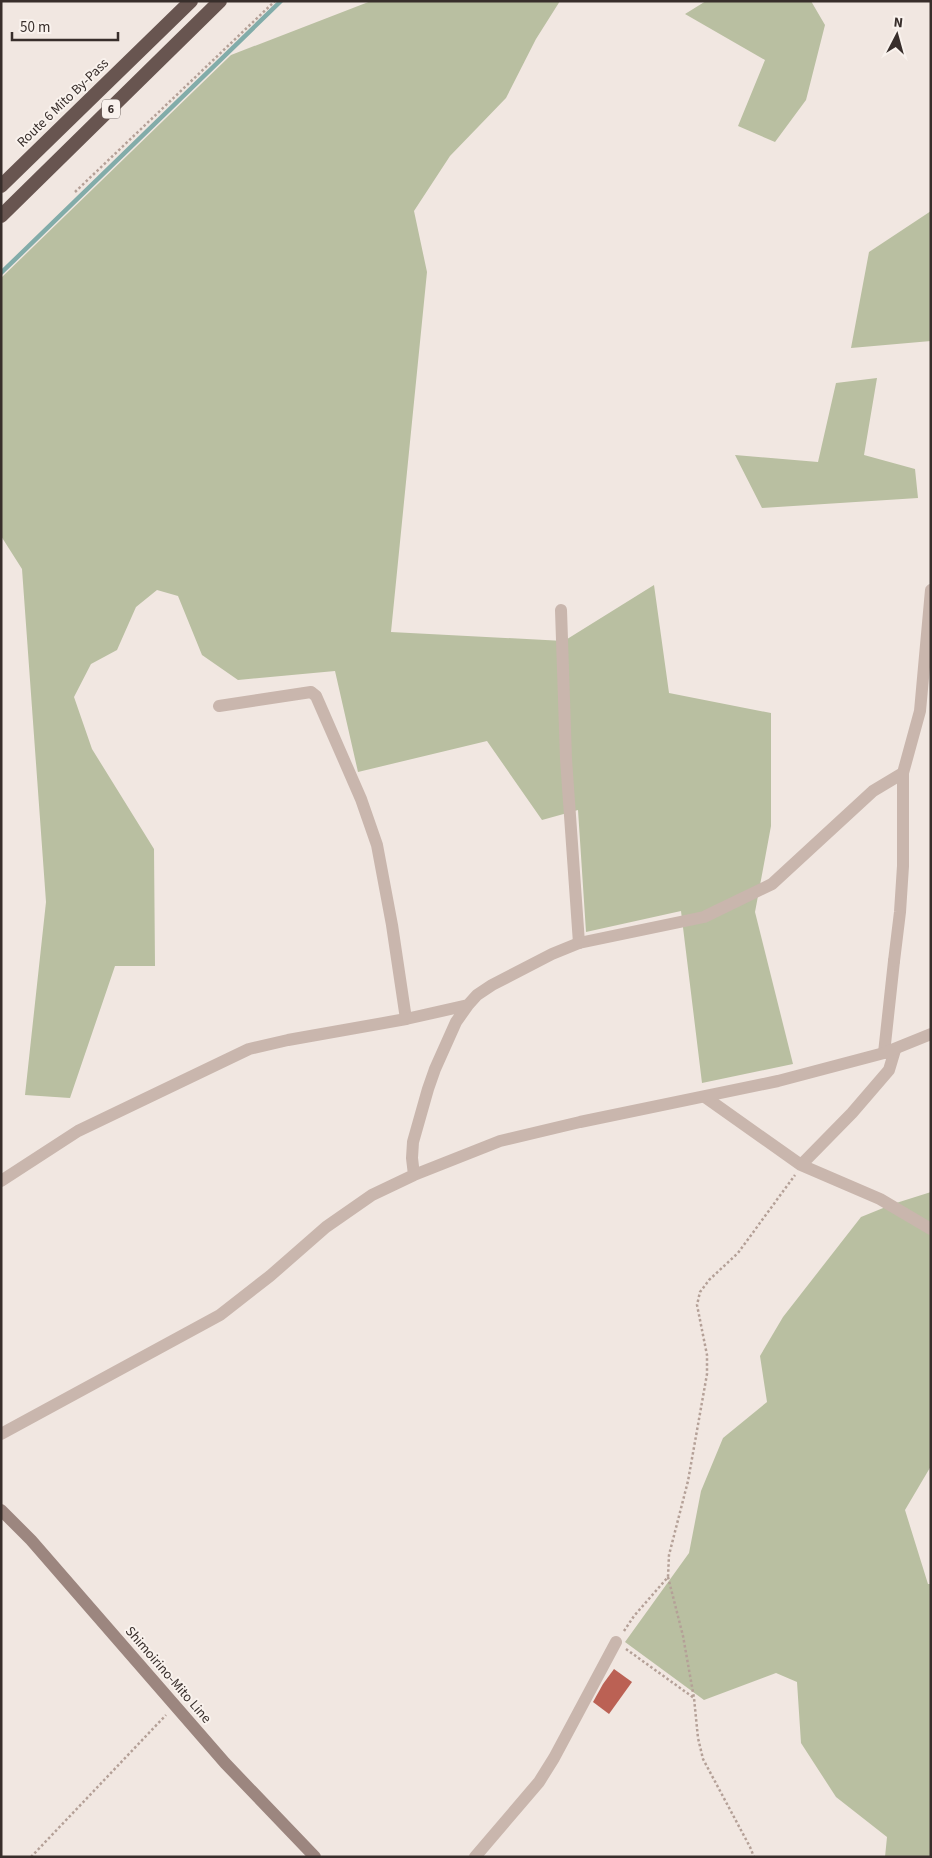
<svg xmlns="http://www.w3.org/2000/svg" width="932" height="1858" font-family="'Source Sans 3',sans-serif">
<style>
.green{fill:#b9bfa1}
.lines{fill:none;stroke-linecap:round;stroke-linejoin:round}
.stream{stroke:#82aca9;stroke-width:4.5}
.building{fill:#bb6154}
.path{stroke:#b4a097;stroke-width:2.5;stroke-dasharray:2.5 2.5;stroke-linecap:butt}
.minor{stroke:#c9b6ad;stroke-width:12}
.tertiary{stroke:#c9b6ad;stroke-width:12}
.secondary{stroke:#9c867f;stroke-width:12}
.trunk{stroke:#685550;stroke-width:14}
.labels{text-anchor:middle;dominant-baseline:central;stroke-width:4;stroke-linejoin:round;paint-order:stroke}
.shield{fill:#f9f2ed;stroke:#726965;stroke-width:1}
.shield-label{font-size:12px;font-weight:bold;fill:#382e2b}
.street-label{font-size:14px;fill:#382e2b;stroke:#f9f2ed}
</style>
<rect width="100%" height="100%" fill="#f1e7e1"/>
<path class="green" d="M371 1H560L536 39 506 98 450 156 414 211 427 272 391 632 564 641 654 585 669 693 771 713V826L755 912 793 1064 702 1083 681 911 586 932 578 810 542 820 487 741 358 772 335 671 238 680 202 655 178 596 157 590 136 607 117 650 91 664 74 697 92 749 154 849 155 966H115L70 1098 25 1095 46 902 22 569 1 536V278L231 55Z
M706 1H811L825 25 806 100 775 142 738 126 765 60 685 14Z
M931 211V341L851 348 869 252Z
M877 378 864 455 915 469 918 498 762 508 735 455 818 462 836 383Z
M931 1192V1466L905 1510 928 1584H931V1857H885L887 1837 836 1797 801 1743 797 1682 776 1673 704 1700 625 1642 689 1553 701 1491 723 1438 767 1402 760 1356 783 1317 861 1217 893 1204Z"/>
<g class="lines">
<path class="stream" d="M1 273 281 1"/>
</g>
<path class="building" d="M614 1669 632 1682 609 1714 593 1702 603 1684Z"/>
<g class="lines">
<path class="path" d="M75 192 275 1
M668 1577 683 1636 694 1698 698 1738 703 1759 750 1847 754 1857
M624 1631 634 1616 668 1577 669 1555 688 1481 707 1374V1355L697 1305 700 1292 709 1280 738 1253 795 1175
M626 1649 694 1698
M31 1857 166 1715"/>
<path class="minor" d="M561 610 566 759 579 943
M219 706 311 692 316 696 361 799 377 845 392 925 406 1019
M884 1053 894 961
M705 1097 801 1165 880 1199 931 1229
M801 1165 852 1113 889 1070 895 1050
M475 1857 539 1782 554 1758 616 1642"/>
<path class="tertiary" d="M894 961 900 912 903 866V773L920 711 931 590
M414 1175 412 1158 413 1142 428 1089 435 1069 456 1022 468 1005 477 995 492 985 552 954 579 943 704 917 772 884 873 791 903 773
M1 1181 78 1131 249 1049 288 1040 406 1019 468 1005
M1 1434 220 1315 270 1276 326 1227 372 1195 414 1175 500 1141 580 1122 778 1081 884 1053 931 1034"/>
<path class="secondary" d="M1 1510 31 1540 225 1763 315 1857"/>
<path class="trunk" d="M1 186 191 1
M1 216 220 1"/>
</g>
<g class="labels">
<rect class="shield" x="102" y="99.5" width="18" height="19" rx="4"/>
<g class="shield-label">
<text x="111" y="109">6</text>
</g>
<g class="street-label">
<text transform="translate(63 103) rotate(-44)">Route 6 Mito By-Pass</text>
<text transform="translate(168 1675) rotate(49)">Shimoirino-Mito Line</text>
</g>
</g>
<rect width="932" height="1858" fill="none" stroke="#382e2b" stroke-width="5"/>
<g transform="translate(897 35) rotate(6)" stroke="#f9f2ed" stroke-width="4" paint-order="stroke">
<path d="M0-4L9 19L0 12L-9 19Z" fill="#382e2b"/>
<text y="-8" font-size="14" font-weight="bold" text-anchor="middle" fill="#382e2b">N</text>
</g>
<path d="M12 32v8h106v-8" fill="none" stroke="#382e2b" stroke-width="2.5"/>
<text x="20" y="32" font-size="15" fill="#382e2b" stroke="#f9f2ed" stroke-width="4" paint-order="stroke">50 m</text>
</svg>
